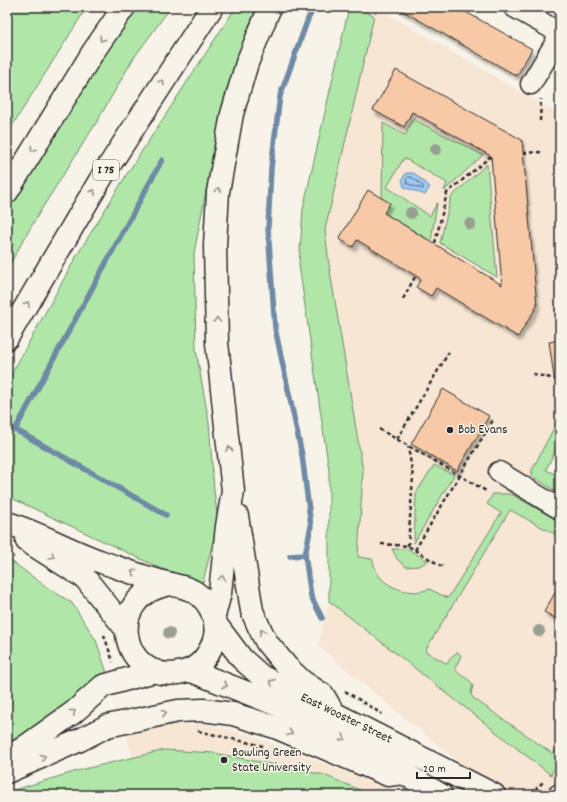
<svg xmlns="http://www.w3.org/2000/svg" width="567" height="802" font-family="Dekko,sans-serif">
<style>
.built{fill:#f7e6d4}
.green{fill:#b0e7a9;stroke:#6e896a}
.water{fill:#9bc9f6;stroke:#6e8aa5}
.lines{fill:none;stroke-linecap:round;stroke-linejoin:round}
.shore{stroke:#586a7c;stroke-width:1}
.stream{stroke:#6e8aa5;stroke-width:5.5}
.building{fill:#f8c9a7;stroke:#2b2b2b;filter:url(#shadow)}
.minor-casing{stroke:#2b2b2b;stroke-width:23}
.major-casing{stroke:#2b2b2b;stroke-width:25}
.highway-casing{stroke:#2b2b2b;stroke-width:25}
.path{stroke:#2b2b2b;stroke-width:2.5;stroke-dasharray:4 3;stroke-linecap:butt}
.minor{stroke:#f7f3e8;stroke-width:20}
.major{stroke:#f7f3e8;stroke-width:22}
.highway{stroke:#f7f3e8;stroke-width:22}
.tree{fill:#999f91}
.oneway{stroke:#918f8a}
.poi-dot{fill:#2b2b2b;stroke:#f7f3e8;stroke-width:1.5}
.labels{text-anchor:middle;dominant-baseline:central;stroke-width:3;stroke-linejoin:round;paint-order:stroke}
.shield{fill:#f7f3e8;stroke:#686764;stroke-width:1}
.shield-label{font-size:12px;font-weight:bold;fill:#2b2b2b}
.poi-label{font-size:13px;fill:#2b2b2b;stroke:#f7f3e8;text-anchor:start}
.street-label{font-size:13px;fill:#2b2b2b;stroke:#f7f3e8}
</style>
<defs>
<filter id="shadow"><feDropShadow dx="2.5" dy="4.5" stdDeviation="1" flood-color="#0004"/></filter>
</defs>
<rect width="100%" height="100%" fill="#f7f3e8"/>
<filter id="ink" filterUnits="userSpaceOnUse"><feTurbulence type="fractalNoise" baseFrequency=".025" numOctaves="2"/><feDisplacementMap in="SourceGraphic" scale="8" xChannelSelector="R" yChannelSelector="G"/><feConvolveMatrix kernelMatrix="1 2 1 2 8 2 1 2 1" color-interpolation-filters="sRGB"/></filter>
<g filter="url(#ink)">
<path class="built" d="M349 7H376L560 115V440L546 470 560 476V795H498L318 646 329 601V470L299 265 303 209Z
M205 724 249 735 381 785 400 795H143L126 733 172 725Z"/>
<path class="green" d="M7 7H87L7 134Z
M125 7H171L133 59 98 120 39 213 7 269V194Z
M236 7H257L248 28 221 114 194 253 196 350 209 423 214 490 218 521 203 582 179 577 7 496V382L76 257 127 174Z
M349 7H356L374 16 325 230 329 265 363 471 358 557 372 559C374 563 375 570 378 574 387 589 413 596 429 589L448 598 501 513 487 504 493 494H511L560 522V537L510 510 425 651 447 664 452 656 458 652 461 656 455 668C458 676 469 677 473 685L471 694 473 698 553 754 560 744V758L551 775 329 601V470L299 265 303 209Z
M413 119 483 155 444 191 447 183 404 158 387 187 430 216 437 203 431 241 384 213 382 198 383 123 405 135Z
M487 164 497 277 440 243 451 197Z
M560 416V440L546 470 560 476V494L532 476V470Z
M434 465 454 475 414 543 416 493Z
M392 549H408L428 561 419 566 406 567 397 559Z
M7 558 48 588 72 603 96 640 107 673 53 718 7 743Z
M165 750 214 753 286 767 324 775 372 795H7V792L84 769Z"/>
<path class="water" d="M406 173H414L430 187 425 195 404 187 402 180Z"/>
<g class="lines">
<path class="shore" d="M409 177 413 178 423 186V189L408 184 406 180Z"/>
<path class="stream" d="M314 7 308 19 280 96 271 168 268 228 275 328 302 455 311 526 305 555 311 596 322 618
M7 425 166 515
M15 430 162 160
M290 556 305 555"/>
</g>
<path class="building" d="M396 7H457L532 49 517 76Z
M396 70 522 140 537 306 518 337 436 288 431 296 416 287 421 279 357 240 353 247 339 239 368 190 390 203 384 213 502 285 491 156 412 112 404 127 373 110Z
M560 340V376L554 377 549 342Z
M443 389 489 416 457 471 411 444Z
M560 584V625L555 622 557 619 544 612Z"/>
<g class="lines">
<defs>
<path id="minor" d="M514 7 560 33
M531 84 560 35
M499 472 560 509
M558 795 560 794"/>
<path id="major" d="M7 523C40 533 70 551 102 562 125 570 148 579 171 584 180 587 188 587 196 593 212 603 220 626 213 643 207 659 195 671 178 673 122 683 101 595 171 584
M27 541 85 578 126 629
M215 623 242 659 261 676 494 795
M189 670 283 707 340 736 441 795"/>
<path id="highway" d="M7 192 93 52 124 7
M7 338 103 175 212 7
M237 516 252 611 259 627 267 643 287 667 303 682 323 695 333 712
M214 616 220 593 227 526 233 491 217 343 215 245 218 192 232 114 247 63 270 7
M7 758 22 749 74 712 103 686 155 671
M7 772 80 740 107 726 178 711 203 710 233 714 275 727 388 775 404 773"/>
</defs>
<use href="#minor" class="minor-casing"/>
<use href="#major" class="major-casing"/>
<use href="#highway" class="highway-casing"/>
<path class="path" d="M540 121 541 99
M523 153 541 152
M435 243 447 193 491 156
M403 299 416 275
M533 374 560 380
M379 429 488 492
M397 439 449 352
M381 544 408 546 443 567
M408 546 413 477 408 446
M415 550 493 420
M7 553 14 557
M104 635 113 662
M345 691 382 714
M198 731 263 746
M530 795 543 782"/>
<use href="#minor" class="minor"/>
<use href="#major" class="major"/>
<use href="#highway" class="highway"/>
</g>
<g class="tree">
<circle cx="436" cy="149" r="6"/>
<circle cx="411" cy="213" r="6"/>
<circle cx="470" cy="224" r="6"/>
<circle cx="539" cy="631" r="6"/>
<circle cx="169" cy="633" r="6"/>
</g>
<defs><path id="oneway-chevron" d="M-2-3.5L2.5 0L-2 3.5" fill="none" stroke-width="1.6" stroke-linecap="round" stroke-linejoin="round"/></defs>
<g class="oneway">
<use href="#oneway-chevron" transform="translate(102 39) rotate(124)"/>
<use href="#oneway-chevron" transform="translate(162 82) rotate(-57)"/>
<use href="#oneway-chevron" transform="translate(33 149) rotate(122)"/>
<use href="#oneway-chevron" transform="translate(218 190) rotate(-83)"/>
<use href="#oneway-chevron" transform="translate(93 192) rotate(-60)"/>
<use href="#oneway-chevron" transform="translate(27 304) rotate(-60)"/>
<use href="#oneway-chevron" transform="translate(217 320) rotate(-91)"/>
<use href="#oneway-chevron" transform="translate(229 449) rotate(-96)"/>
<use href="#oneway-chevron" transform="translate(52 556) rotate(32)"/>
<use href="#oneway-chevron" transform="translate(134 572) rotate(-162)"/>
<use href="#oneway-chevron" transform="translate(222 578) rotate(-82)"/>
<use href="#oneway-chevron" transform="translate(262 632) rotate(-117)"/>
<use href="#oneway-chevron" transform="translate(272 682) rotate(-151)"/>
<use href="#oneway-chevron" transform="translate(225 685) rotate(21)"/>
<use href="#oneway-chevron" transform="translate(73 712) rotate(-39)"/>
<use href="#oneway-chevron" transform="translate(164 713) rotate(-10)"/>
<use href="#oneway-chevron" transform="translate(290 733) rotate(23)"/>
<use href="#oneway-chevron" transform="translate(343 738) rotate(30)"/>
<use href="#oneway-chevron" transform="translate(43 757) rotate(-24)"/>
</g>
</g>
<g class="poi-dot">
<circle cx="450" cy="430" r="4"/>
<circle cx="224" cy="760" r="4"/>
</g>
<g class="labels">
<rect class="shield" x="93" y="160" width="26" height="20" rx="3"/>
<g class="shield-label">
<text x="106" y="170">I 75</text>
</g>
<g class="poi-label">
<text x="458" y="430">Bob Evans</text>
<text x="232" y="753">Bowling Green<tspan x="232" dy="15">State University</tspan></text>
</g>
<g class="street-label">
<text transform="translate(346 719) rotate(26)">East Wooster Street</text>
</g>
</g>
<rect width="567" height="802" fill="none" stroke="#f7f3e8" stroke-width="24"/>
<rect x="12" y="12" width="543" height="778" fill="none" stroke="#2b2b2b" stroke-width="1.5" filter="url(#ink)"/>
<path d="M417 772v6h53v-6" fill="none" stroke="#2b2b2b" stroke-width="2"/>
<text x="423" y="772" font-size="12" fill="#2b2b2b" stroke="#f7f3e8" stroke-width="3" paint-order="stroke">20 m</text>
</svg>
